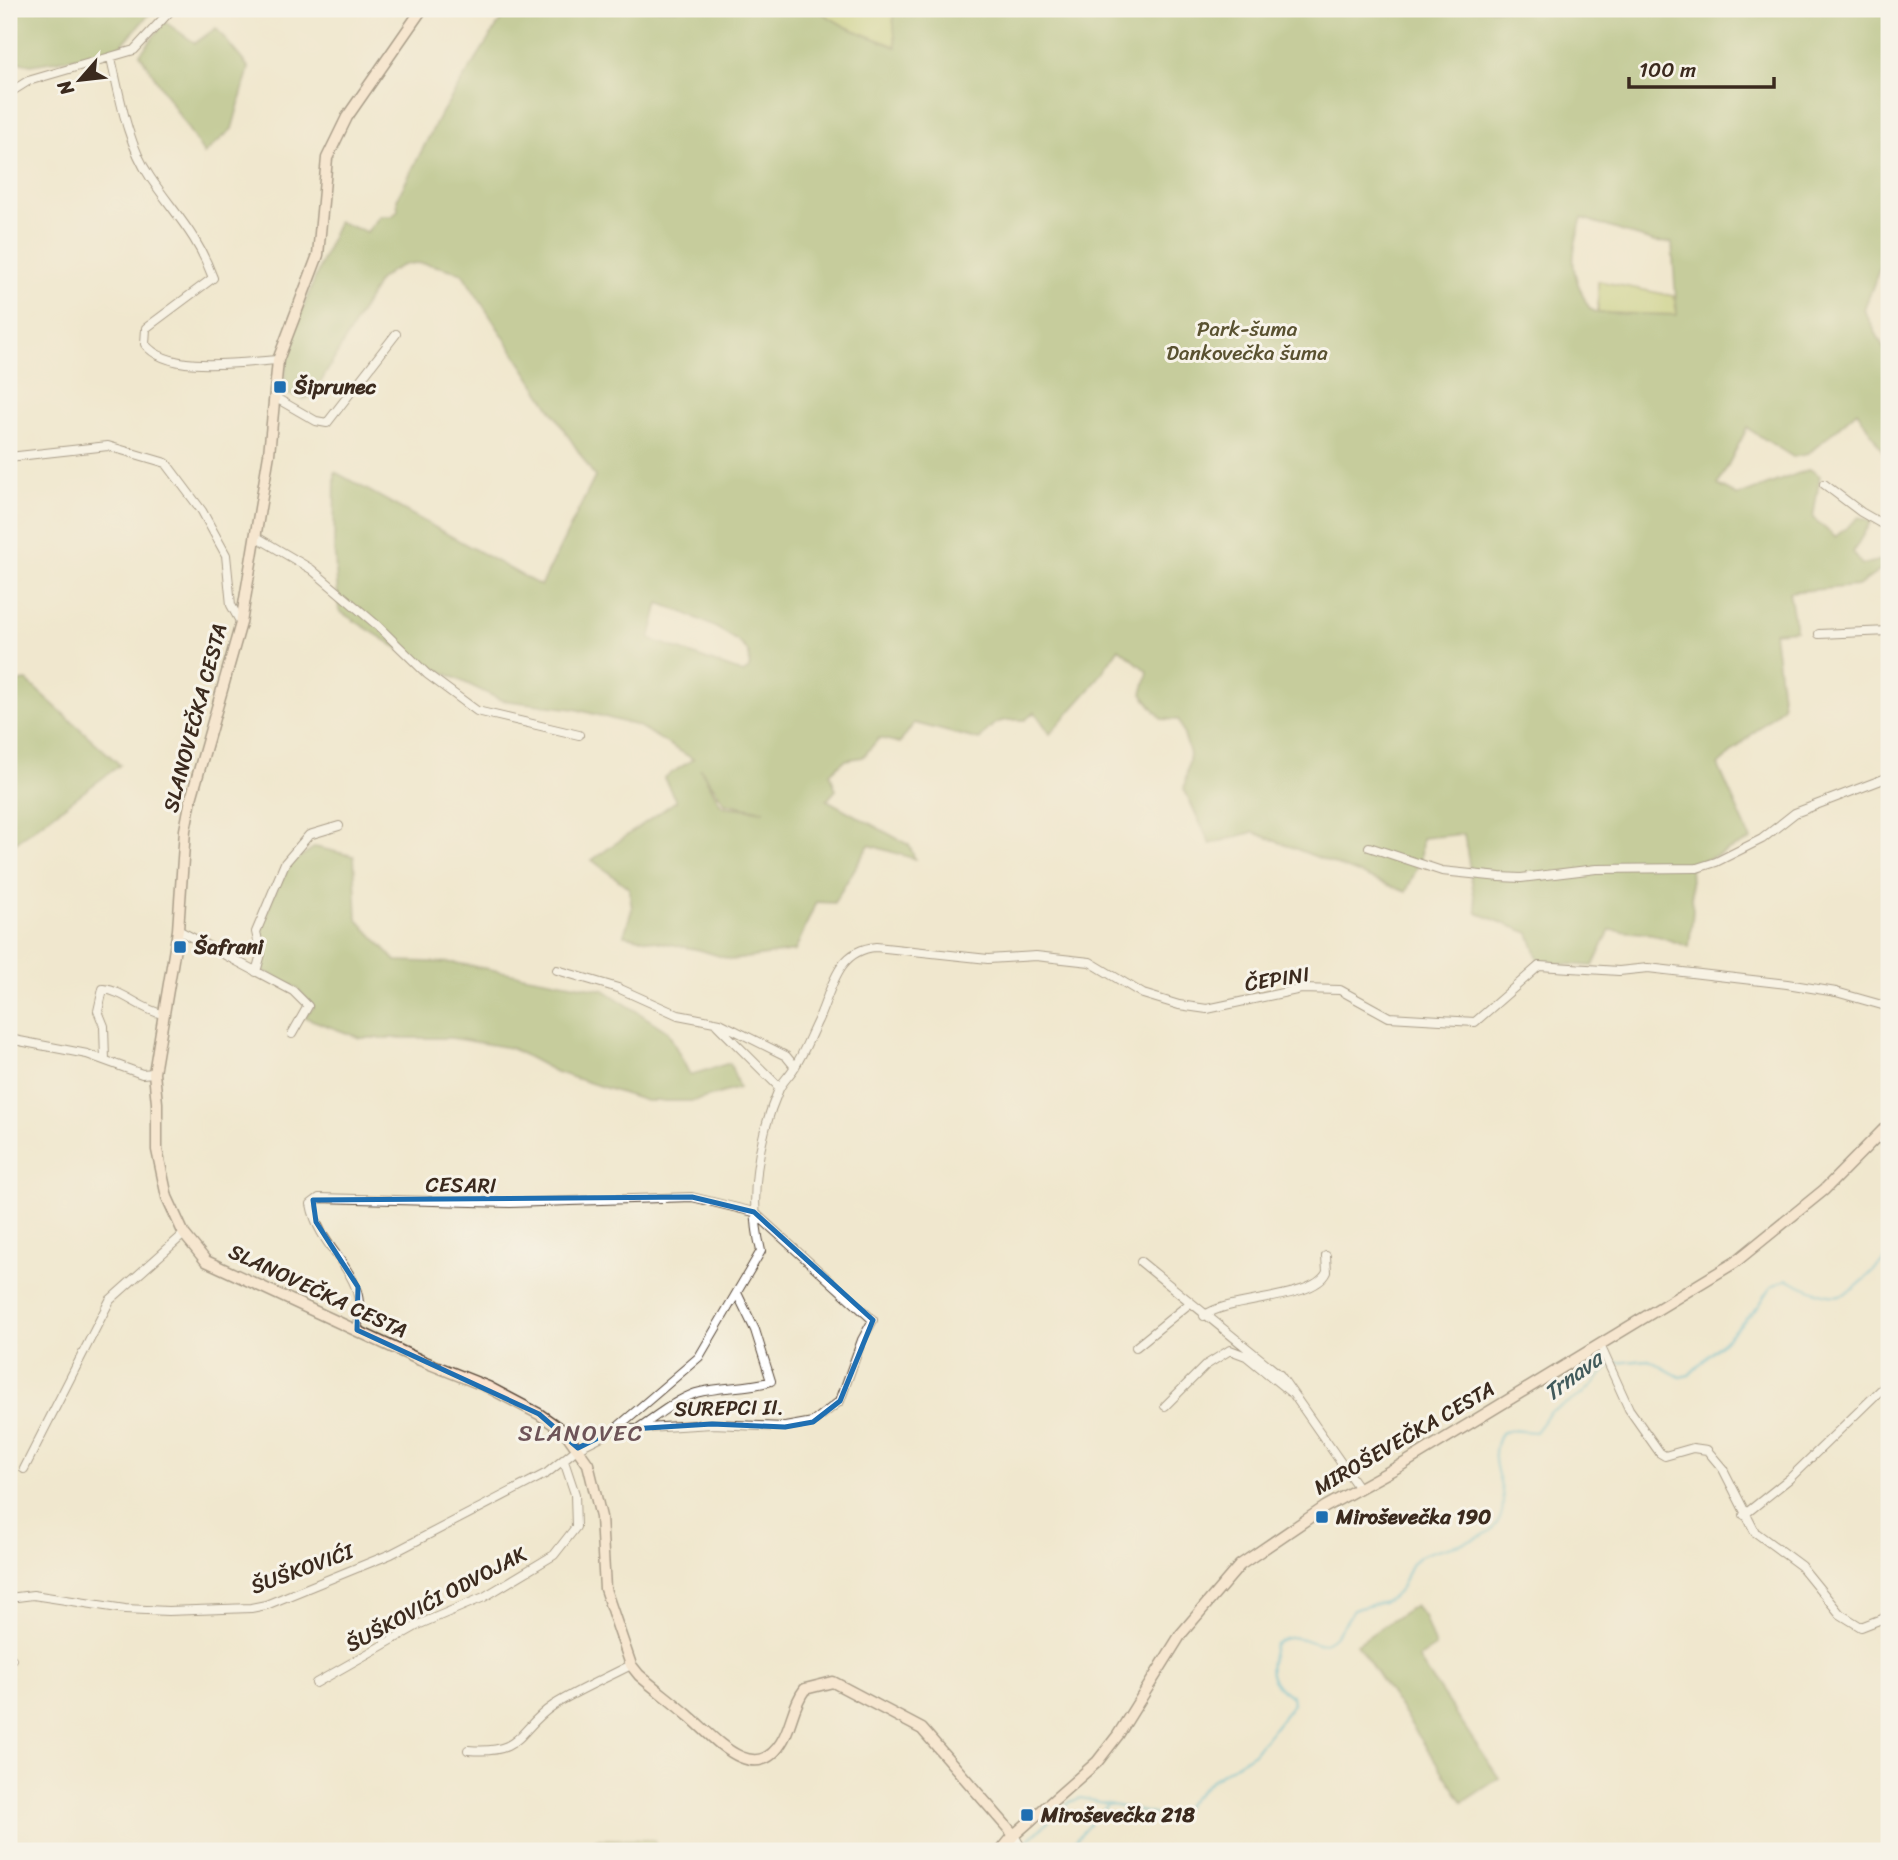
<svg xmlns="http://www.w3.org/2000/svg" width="1898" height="1860" font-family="Sriracha,sans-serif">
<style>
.green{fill:#b8c86a;stroke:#7a7944;stroke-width:2}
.forest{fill:#92ac5e;stroke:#666b3e;stroke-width:2;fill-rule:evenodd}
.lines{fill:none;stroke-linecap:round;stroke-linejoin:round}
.stream{stroke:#4db4cc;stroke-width:2.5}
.street-casing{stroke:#564638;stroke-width:10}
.secondary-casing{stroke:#564638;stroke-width:13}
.street{stroke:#fff;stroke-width:8}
.secondary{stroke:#fde4d0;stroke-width:10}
.marked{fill:none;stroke:#1f6fb2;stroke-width:5;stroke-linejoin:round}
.poi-dot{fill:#1f6fb2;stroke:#f7f3e8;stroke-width:2.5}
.labels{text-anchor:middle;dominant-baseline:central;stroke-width:6;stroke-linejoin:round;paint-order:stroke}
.park-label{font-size:21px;fill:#5a5231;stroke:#f7f3e8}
.poi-label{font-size:21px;font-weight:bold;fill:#3b2a1e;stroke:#f7f3e8;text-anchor:start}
.street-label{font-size:21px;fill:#3b2a1e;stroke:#f7f3e8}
.water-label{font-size:23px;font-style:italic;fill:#415a5b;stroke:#f7f3e8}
.neighbourhood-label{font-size:23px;letter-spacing:2px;fill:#6e5458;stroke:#f7f3e8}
</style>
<rect width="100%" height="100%" fill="#f7f3e8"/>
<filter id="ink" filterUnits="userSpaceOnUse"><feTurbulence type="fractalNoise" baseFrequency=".0143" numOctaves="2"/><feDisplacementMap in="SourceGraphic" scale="14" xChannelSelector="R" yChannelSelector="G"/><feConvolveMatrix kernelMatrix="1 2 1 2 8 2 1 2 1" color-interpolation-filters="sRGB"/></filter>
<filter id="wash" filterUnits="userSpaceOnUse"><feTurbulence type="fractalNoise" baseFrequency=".00686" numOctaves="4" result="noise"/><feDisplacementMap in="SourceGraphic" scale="28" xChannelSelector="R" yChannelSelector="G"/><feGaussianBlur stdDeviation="1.57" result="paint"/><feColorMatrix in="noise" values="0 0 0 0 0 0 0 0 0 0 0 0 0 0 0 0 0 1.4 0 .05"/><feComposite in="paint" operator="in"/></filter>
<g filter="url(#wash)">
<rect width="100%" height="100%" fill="#f0e7ce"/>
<path class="green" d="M815 9H889L893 15 897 47 846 27Z
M1598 281 1674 296 1677 315 1598 313Z
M596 1839 654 1840 658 1851H598Z"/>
<path class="forest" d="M9 9H154L116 51 31 65 9 60Z
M508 9H815L846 27 896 47 893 15 889 9H1889V257L1882 262 1864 310 1889 358V461L1857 411 1808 454 1793 457 1747 428 1718 485 1738 496 1810 469 1820 476 1813 518 1835 537 1859 517 1871 521 1853 552 1862 565 1889 558V564L1858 586 1789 592 1796 630 1774 632 1783 706 1718 765 1751 840 1690 867 1693 911 1689 947 1652 934 1610 930 1593 966 1539 962 1529 933 1477 913 1464 834 1422 838 1421 859 1406 892 1253 832 1210 844 1184 789 1190 754 1179 720 1162 719 1142 694 1148 672 1119 648 1092 687 1050 734 1035 712 1025 720C1002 719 993 720 980 740L914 723 900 743 879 738 863 757 845 760 830 773 836 790 827 800 909 845 915 859 869 845 834 903 816 902 795 951 732 960 700 950 624 935 632 909 629 888 592 860 676 801 664 778 693 759 638 726 575 709 501 700 412 657 339 611 334 545 335 472 541 586 595 477 462 273C427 263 406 254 378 282L313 396 303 399 283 393 289 342 338 222 367 232 380 216H393L398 210 397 199 439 117ZM1582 218 1654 242 1672 243 1677 315 1598 313 1590 309C1569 272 1570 257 1582 218ZM659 603C682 611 727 630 744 647 751 654 750 660 749 669L743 673 650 639ZM700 768 725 803 765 811 722 806Z
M165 22 195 43 216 28 249 68 232 129 204 154 140 54Z
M27 681 120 765 9 847V683Z
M315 847 354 856 357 919 396 961 456 963 604 990 668 1032 690 1075 730 1063 739 1088 694 1101H646L556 1072 511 1048 452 1038H360L304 1017 314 1007 297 988 263 971 266 957 261 933 272 898 290 864Z
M1415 1605 1424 1616 1435 1647 1418 1658 1499 1778 1463 1802 1357 1644Z"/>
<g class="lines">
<path class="stream" d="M1016 1851 1070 1802 1081 1798 1166 1817 1177 1814 1210 1781 1254 1753 1293 1704 1292 1697C1267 1681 1268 1674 1274 1645 1310 1618 1315 1677 1353 1610 1367 1605 1388 1604 1398 1592 1409 1578 1405 1562 1425 1554 1448 1544 1496 1543 1502 1512 1508 1482 1484 1464 1501 1433L1509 1430 1535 1432 1550 1412 1582 1395 1613 1363 1649 1360 1680 1377 1689 1375 1758 1307 1771 1287 1787 1279C1846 1308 1844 1298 1889 1256
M1076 1851 1077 1838 1108 1804"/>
</g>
</g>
<g filter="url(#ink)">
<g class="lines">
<defs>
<path id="street" d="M111 58C120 97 127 143 150 177 174 213 197 234 213 278L146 328 145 344C168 375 243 362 278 360
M9 93 28 81 134 50 172 9
M276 398 316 421 327 423 396 334
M9 457 108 446 166 463 202 511 226 555 231 605 241 623
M1824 484 1861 512 1889 528
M255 536 311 569 378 626 427 674 477 711 579 735
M1819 634 1889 631
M1369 847 1442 871 1500 877 1521 878 1596 869 1697 868 1716 862 1762 839 1795 813 1889 777
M178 930 293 991 308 1006 292 1034
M9 955 11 959 9 972
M557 970 618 988 678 1015 720 1023 786 1056 795 1067
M256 972 261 954 256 932 285 863 309 835 339 826
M717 1025 779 1087
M9 1039 87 1054 142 1074 154 1073
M105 1060 104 1026 98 1011 103 989C124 991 140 1009 162 1014
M1880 1134 1889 1156
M1141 1262 1280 1375 1358 1487
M1204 1316C1227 1297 1314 1301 1327 1272L1326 1256
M357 1330C371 1269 321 1257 311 1204L319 1198 510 1203 692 1197 754 1212 873 1320 862 1340 840 1401 813 1422 785 1427 712 1424 614 1430
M1600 1345 1629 1409 1660 1453 1665 1456 1693 1448 1707 1450 1723 1469 1755 1532 1801 1566 1840 1614 1861 1627 1889 1616
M1136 1347 1190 1303
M1165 1406 1206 1365 1230 1350 1246 1356 1290 1392
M640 1427C658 1415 676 1400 696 1393 721 1386 747 1389 771 1381L755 1330 737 1293
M24 1469 110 1300 184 1234
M1744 1515 1789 1479 1889 1382
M9 1598 33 1595 125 1609 168 1611 251 1608 266 1605 391 1554 547 1473 578 1448 614 1430 699 1357 761 1251C748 1200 758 1138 779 1089 782 1082 790 1075 794 1068 804 1053 810 1036 818 1020 832 990 836 950 876 947L988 959 1036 956 1090 962 1143 994 1179 1005 1207 1009 1301 989 1340 990 1389 1017 1475 1022 1539 966 1619 971 1648 968 1787 984 1836 992 1889 1007
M9 1656 12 1659
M316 1683 420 1624 484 1597 554 1555 576 1527 575 1494 564 1461
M468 1750C525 1755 516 1730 554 1705 578 1690 606 1678 631 1665
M1014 1835 1023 1851"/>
<path id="secondary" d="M422 9 347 117 327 158 318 255 278 360 269 454 241 623 191 799 185 830 178 930 154 1073 157 1103V1150L167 1197 184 1234 206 1261 420 1360 488 1387 539 1414 566 1433 588 1464 601 1517 605 1589 631 1665 639 1675C655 1689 673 1702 689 1716 712 1735 753 1787 781 1743 792 1726 792 1706 805 1689L833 1682 922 1729 1014 1835
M1001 1851 1014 1835 1097 1762 1118 1735 1181 1634 1240 1565 1325 1507 1403 1464 1734 1263 1824 1190 1889 1124"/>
</defs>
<use href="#street" class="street-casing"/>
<use href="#secondary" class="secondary-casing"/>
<use href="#street" class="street"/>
<use href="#secondary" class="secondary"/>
</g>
</g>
<path d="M0 0H1898V1860H0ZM692 1197 754 1212 873 1320 840 1401 813 1422 785 1427 712 1424 614 1430 578 1448 539 1414 357 1330 358 1287 316 1222 313 1200Z" fill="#f0e7ce" fill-opacity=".55" fill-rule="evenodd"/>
<path class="marked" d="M692 1197 754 1212 873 1320 840 1401 813 1422 785 1427 712 1424 614 1430 578 1448 539 1414 357 1330 358 1287 316 1222 313 1200Z"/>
<g class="poi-dot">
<rect x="273" y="380" width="14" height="14" rx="3.5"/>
<rect x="173" y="940" width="14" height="14" rx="3.5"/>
<rect x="1315" y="1510" width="14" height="14" rx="3.5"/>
<rect x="1020" y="1808" width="14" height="14" rx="3.5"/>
</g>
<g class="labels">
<g class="park-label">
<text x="1247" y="329">Park-šuma<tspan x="1247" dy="24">Dankovečka šuma</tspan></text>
</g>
<g class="poi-label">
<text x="294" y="387">Šiprunec</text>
<text x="194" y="947">Šafrani</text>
<text x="1336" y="1517">Miroševečka 190</text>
<text x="1041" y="1815">Miroševečka 218</text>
</g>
<g class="street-label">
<text transform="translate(195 718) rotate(-75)">SLANOVEČKA CESTA</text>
<text transform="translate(1277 979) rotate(-9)">ČEPINI</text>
<text transform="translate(461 1185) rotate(1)">CESARI</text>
<text transform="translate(318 1291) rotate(25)">SLANOVEČKA CESTA</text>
<text transform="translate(729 1408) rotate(-1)">SUREPCI II.</text>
<text transform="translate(1404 1438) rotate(-30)">MIROŠEVEČKA CESTA</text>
<text transform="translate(302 1569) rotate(-20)">ŠUŠKOVIĆI</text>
<text transform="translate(436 1599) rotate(-28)">ŠUŠKOVIĆI ODVOJAK</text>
</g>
<g class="water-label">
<text transform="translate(1573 1376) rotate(-37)">Trnava</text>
</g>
<g class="neighbourhood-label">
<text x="581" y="1433">SLANOVEC</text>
</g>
</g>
<rect width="1898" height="1860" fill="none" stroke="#f7f3e8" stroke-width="35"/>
<g transform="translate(80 80) rotate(242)" stroke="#f7f3e8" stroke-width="5" paint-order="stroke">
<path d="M0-5L12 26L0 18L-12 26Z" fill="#3b2a1e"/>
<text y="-10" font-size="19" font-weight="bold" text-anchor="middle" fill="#3b2a1e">N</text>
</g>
<path d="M1629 77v10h145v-10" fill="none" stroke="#3b2a1e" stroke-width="3.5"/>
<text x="1639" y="77" font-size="21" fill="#3b2a1e" stroke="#f7f3e8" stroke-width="5" paint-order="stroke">100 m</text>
</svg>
